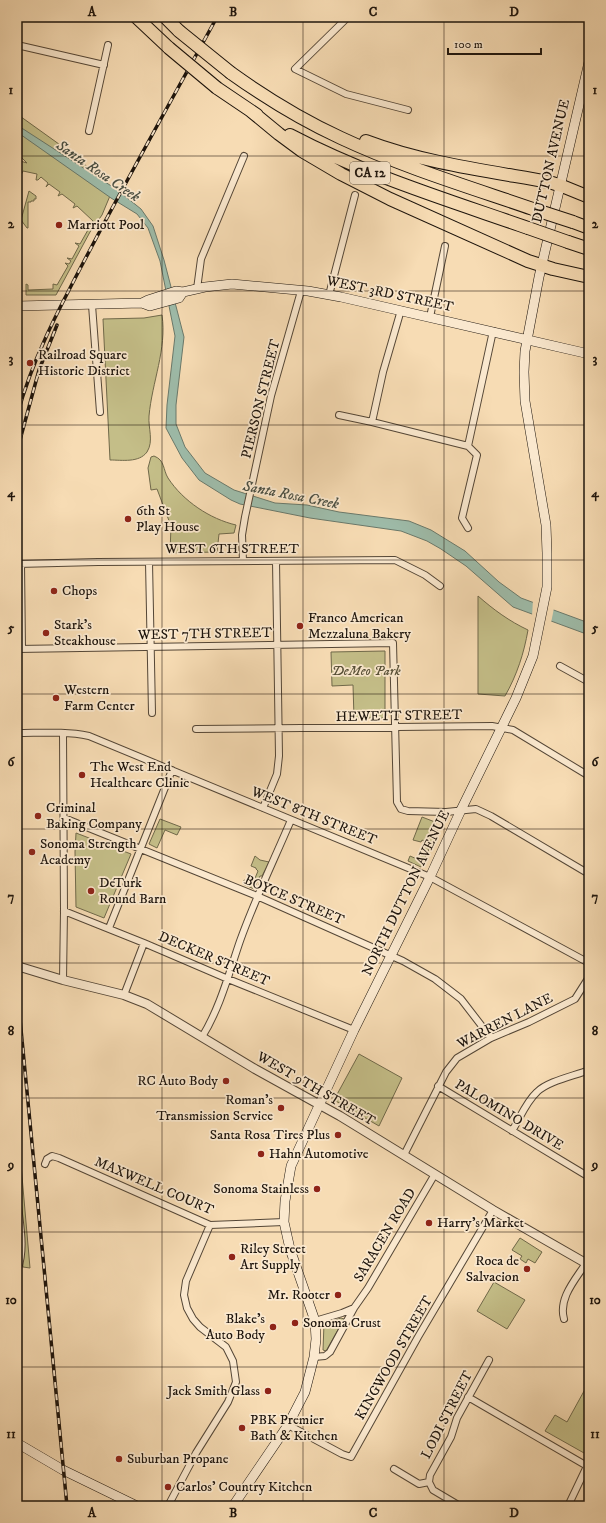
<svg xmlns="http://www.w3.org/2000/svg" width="606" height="1523" font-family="'IM FELL DW Pica',serif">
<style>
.green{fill:#c4be88;stroke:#70694a}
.water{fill:#9ebcaa;stroke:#6a796b}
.pier{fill:#f7dcb4}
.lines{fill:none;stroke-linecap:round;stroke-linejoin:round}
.minor-casing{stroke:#544636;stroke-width:8}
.tertiary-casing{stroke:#544636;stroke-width:10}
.secondary-casing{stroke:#1d140c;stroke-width:10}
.motorway-casing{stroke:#1d140c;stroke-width:14}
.minor{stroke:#fae8ce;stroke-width:6}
.tertiary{stroke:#fae8ce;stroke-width:8}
.secondary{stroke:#fae8ce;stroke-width:9}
.motorway{stroke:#f7dcb4;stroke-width:12}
.rail-casing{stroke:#1d140c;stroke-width:3.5}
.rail{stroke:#fae8ce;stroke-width:2;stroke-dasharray:6;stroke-linecap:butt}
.motorway-bridge-casing{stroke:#1d140c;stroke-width:14;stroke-linecap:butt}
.motorway-bridge{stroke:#f7dcb4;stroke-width:12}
.grid{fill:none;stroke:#1d140c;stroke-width:1;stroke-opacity:0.55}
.poi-dot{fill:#8f2418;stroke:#fae8ce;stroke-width:1.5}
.labels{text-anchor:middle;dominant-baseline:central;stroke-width:3.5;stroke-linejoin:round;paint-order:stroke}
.shield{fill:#fae8ce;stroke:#5f5446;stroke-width:1}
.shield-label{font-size:13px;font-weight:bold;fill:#1d140c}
.street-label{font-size:14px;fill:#1d140c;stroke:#fae8ce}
.poi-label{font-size:14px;fill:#1d140c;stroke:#fae8ce;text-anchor:start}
.park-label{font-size:14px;font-style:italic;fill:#575037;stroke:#fae8ce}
.water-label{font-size:15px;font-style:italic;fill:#4a4f43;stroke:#fae8ce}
.neatline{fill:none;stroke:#1d140c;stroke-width:1.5}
.grid-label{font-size:13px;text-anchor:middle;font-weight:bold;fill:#1d140c}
</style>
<rect width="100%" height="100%" fill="#f7dcb4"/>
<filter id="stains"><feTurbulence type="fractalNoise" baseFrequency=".005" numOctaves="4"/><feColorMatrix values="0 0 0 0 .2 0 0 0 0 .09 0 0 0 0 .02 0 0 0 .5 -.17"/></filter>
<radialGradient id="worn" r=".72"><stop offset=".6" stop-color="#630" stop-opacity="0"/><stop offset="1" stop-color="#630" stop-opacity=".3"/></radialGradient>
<path class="green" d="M17 114 77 157 112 191 102 215 90 232 56 295H26V284L28 285V290L53 289V284L57 285 68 266 65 263 69 264 71 261 67 258 72 259 79 246 75 243 80 244 93 221 77 206 73 208 75 204 62 194 58 196 60 192 49 184 46 187 48 183 41 177 38 180H36L37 174 23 171 21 175H17V160L27 163 21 157H17Z
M29 191 36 196V199H34V201H31V202H28V228H27L21 220Z
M162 315C167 349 152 382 149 416 148 428 154 441 147 452 139 463 122 460 110 460L103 319 144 318Z
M154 456C165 460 163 470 168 478 183 501 210 519 236 525L234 533 219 534 217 552 170 553 171 526 157 489 151 490 148 468 151 457Z
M478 596C494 610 509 621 528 630 524 653 517 675 505 696L478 694Z
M385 651V717L384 718H354L353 685 332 686 331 652Z
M422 817 435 822 438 829 421 867 408 861 410 856 417 859 422 848H423L424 841 422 840 421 842 413 840Z
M160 819 181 827 177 835 165 830 157 848 149 844Z
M76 833 131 854 104 918 76 907 75 852Z
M255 856 260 860 269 862 262 876H260L254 889 243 884 244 880 253 883 258 871 256 869V868L251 866Z
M359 1054 402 1078 379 1126 334 1100Z
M17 1119 30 1268 23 1267 17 1195Z
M520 1238 542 1252 535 1263 528 1259 526 1263 520 1259 522 1256 512 1250Z
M494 1282 525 1300 507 1329 477 1311Z
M341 1318 344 1319 326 1351 323 1350 324 1324Z
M589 1382V1442L584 1453 545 1431 555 1415 567 1422Z"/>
<path class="water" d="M17 125 116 189 141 209 153 226 164 260 184 337 176 405V424L185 447 205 473 234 490 275 503 307 505 339 512 409 521 431 530 465 551 499 582 521 598 589 623V635L513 607 466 566 441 549 427 541 401 531 310 518 240 504 231 500 199 480 182 458 166 428 167 405 175 336 160 261 148 228 137 214 111 198 17 132Z"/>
<path class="pier" d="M533 600 554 608 551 623 532 616Z"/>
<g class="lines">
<defs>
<path id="minor" d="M348 17 295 69 346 94 408 110
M17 45 104 65
M89 131 108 45
M197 289 201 259 244 156
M329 295 355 195
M92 305 100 412
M430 317 445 246
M339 415 372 422 468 446
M372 422 383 372 401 310
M468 528 462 518 477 455 468 446 493 331
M243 561 242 535 245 517 271 396 301 291
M149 562 152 713
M17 564 98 562 395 560 425 575 440 586
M21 564 22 649
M17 649 393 643 397 802 401 809 408 811 446 812 476 809 491 816 589 874
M560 666 589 682
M196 729 492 726 513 730 589 776
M17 733C41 733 65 731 89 736L430 877 589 963
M63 733 64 911 63 980
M263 808 277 774 279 756 276 561
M64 818 257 896 403 961 435 979 461 999 491 1038
M64 911 144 943 228 979 354 1030
M109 928 172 770
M124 995 144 943
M202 1037C220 1008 229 973 240 941 255 899 274 860 291 820
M438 1086 589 1177
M512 1131C520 1118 526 1102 537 1092 548 1081 574 1076 589 1070
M404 1155 446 1072 457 1058 491 1038 529 1022 575 999 589 977
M45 1164 47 1159 52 1156 59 1158 210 1225 284 1222
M564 1319C558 1298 576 1279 586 1263
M315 1321 342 1313 354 1308 368 1288 435 1174
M314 1357 325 1356 330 1352 354 1308
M468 1397 587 1466
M288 1425 342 1454 351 1457 418 1337 493 1210
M394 1469 419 1484 429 1482
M168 1506 196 1453 228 1402 236 1382 233 1361 226 1347 200 1327 193 1319 187 1308 184 1295 186 1281 210 1225
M460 1506 433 1490 429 1482 430 1475 451 1437 457 1418 489 1360
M568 1506 589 1462"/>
<path id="tertiary" d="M17 966 63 980 124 995 147 1004 255 1069 340 1116 493 1210 589 1265
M17 1205C19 1226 24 1248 17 1268"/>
<path id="secondary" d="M142 303 148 300 176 291 183 292 205 287 232 284 308 291 341 297 589 354
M17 306 142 303 150 306 179 298 183 292
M17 1443 63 1470 137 1506
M233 1506 288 1425 305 1392 314 1357 316 1339 315 1321 290 1249 284 1222 285 1201 291 1166 354 1030 430 877 461 810 516 698 533 656 547 587V553L546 525 525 401 524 372 525 351 539 277 589 62"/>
<path id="motorway" d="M136 17 169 48
M165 17 179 31
M231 73C266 98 302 120 341 138 403 167 469 187 533 209
M217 88 257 115
M251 111 279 134 302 151 341 174 390 199 528 261 553 269 589 277
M290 135C366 175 448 200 528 228
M366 141C424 163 488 171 549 182L562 186 589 197
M573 222 589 228
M568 242 589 249"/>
</defs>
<use href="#minor" class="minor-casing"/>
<use href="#tertiary" class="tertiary-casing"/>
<use href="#secondary" class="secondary-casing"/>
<use href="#motorway" class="motorway-casing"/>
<use href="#minor" class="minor"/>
<use href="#tertiary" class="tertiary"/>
<use href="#secondary" class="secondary"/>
<use href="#motorway" class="motorway"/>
<defs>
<path id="rail" d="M17 416C33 356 62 303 91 248 132 170 175 94 217 17
M17 451 39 370 57 325
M17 988 67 1506"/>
</defs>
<use href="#rail" class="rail-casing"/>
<use href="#rail" class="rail"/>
<defs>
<path id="motorway-bridge" d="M179 31 231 73
M169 48 217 88
M533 209 573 222
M528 228 568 242"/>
</defs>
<use href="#motorway-bridge" class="motorway-bridge-casing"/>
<use href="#motorway-bridge" class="motorway-bridge"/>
</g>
<path class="grid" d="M162 17V1506M303 17V1506M444 17V1506M17 156H589M17 291H589M17 425H589M17 560H589M17 694H589M17 829H589M17 963H589M17 1098H589M17 1232H589M17 1367H589"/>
<g class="poi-dot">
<circle cx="59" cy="225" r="4"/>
<circle cx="30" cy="363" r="4"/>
<circle cx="128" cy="519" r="4"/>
<circle cx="54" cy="591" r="4"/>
<circle cx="300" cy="626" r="4"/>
<circle cx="46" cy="633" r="4"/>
<circle cx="56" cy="698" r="4"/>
<circle cx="82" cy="775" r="4"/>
<circle cx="38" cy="816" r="4"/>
<circle cx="32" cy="852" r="4"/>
<circle cx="91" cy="891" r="4"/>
<circle cx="226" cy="1081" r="4"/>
<circle cx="281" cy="1108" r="4"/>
<circle cx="338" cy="1135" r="4"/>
<circle cx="261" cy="1154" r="4"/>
<circle cx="317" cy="1189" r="4"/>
<circle cx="429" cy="1223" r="4"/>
<circle cx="232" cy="1257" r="4"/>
<circle cx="527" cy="1269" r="4"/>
<circle cx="338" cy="1295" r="4"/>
<circle cx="295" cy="1323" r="4"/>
<circle cx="273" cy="1327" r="4"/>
<circle cx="268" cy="1391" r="4"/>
<circle cx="242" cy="1428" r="4"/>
<circle cx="119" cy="1459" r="4"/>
<circle cx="168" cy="1487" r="4"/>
</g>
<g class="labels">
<rect class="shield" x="350" y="162" width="40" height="22" rx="3"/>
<g class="shield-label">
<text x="370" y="173">CA 12</text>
</g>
<g class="street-label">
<text transform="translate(551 161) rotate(-77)">DUTTON AVENUE</text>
<text transform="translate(390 294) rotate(12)">WEST 3RD STREET</text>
<text transform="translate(261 399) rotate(-76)">PIERSON STREET</text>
<text x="232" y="549">WEST 6TH STREET</text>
<text transform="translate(205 634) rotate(-1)">WEST 7TH STREET</text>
<text transform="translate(399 716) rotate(-1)">HEWETT STREET</text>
<text transform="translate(314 816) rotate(22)">WEST 8TH STREET</text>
<text transform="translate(406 893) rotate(-64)">NORTH DUTTON AVENUE</text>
<text transform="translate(294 900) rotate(23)">BOYCE STREET</text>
<text transform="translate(214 959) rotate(23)">DECKER STREET</text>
<text transform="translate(505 1021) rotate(-27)">WARREN LANE</text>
<text transform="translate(316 1089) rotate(30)">WEST 9TH STREET</text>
<text transform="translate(509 1115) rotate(31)">PALOMINO DRIVE</text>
<text transform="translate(154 1186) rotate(23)">MAXWELL COURT</text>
<text transform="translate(385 1235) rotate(-59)">SARACEN ROAD</text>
<text transform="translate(394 1358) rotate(-60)">KINGWOOD STREET</text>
<text transform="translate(447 1415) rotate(-63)">LODI STREET</text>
</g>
<g class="poi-label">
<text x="67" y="225">Marriott Pool</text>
<text x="38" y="355">Railroad Square<tspan x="38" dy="16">Historic District</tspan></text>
<text x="136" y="511">6th St<tspan x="136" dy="16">Play House</tspan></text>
<text x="62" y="591">Chops</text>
<text x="308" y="618">Franco American<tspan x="308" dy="16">Mezzaluna Bakery</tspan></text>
<text x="54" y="625">Stark's<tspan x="54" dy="16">Steakhouse</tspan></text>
<text x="64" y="690">Western<tspan x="64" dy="16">Farm Center</tspan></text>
<text x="90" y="767">The West End<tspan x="90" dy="16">Healthcare Clinic</tspan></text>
<text x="46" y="808">Criminal<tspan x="46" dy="16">Baking Company</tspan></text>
<text x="40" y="844">Sonoma Strength<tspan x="40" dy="16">Academy</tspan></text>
<text x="99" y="883">DeTurk<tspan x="99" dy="16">Round Barn</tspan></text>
<text x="218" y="1081" text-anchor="end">RC Auto Body</text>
<text x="273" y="1100" text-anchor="end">Roman's<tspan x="273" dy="16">Transmission Service</tspan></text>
<text x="330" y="1135" text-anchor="end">Santa Rosa Tires Plus</text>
<text x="269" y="1154">Hahn Automotive</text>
<text x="309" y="1189" text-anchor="end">Sonoma Stainless</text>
<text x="437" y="1223">Harry's Market</text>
<text x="240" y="1249">Riley Street<tspan x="240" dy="16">Art Supply</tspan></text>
<text x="519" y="1261" text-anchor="end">Roca de<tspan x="519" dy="16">Salvacion</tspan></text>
<text x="330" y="1295" text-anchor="end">Mr. Rooter</text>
<text x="265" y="1319" text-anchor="end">Blake's<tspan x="265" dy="16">Auto Body</tspan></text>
<text x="303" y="1323">Sonoma Crust</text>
<text x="260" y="1391" text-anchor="end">Jack Smith Glass</text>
<text x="250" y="1420">PBK Premier<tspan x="250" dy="16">Bath &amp; Kitchen</tspan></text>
<text x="127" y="1459">Suburban Propane</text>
<text x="176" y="1487">Carlos' Country Kitchen</text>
</g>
<g class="park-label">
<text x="366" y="671">DeMeo Park</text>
</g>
<g class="water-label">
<text transform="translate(98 171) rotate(34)">Santa Rosa Creek</text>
<text transform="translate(291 495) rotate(11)">Santa Rosa Creek</text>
</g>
</g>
<rect width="606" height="1523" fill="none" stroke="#f7dcb4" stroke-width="44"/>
<path d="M448 48v6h93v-6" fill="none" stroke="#1d140c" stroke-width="2"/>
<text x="454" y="48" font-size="12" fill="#1d140c" stroke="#fae8ce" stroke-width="3" paint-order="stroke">100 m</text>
<rect x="22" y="22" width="562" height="1479" class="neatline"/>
<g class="grid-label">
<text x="92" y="16">A</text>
<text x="233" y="16">B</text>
<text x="373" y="16">C</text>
<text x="514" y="16">D</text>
<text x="11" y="94">1</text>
<text x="595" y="94">1</text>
<text x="11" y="228">2</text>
<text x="595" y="228">2</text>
<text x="11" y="363">3</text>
<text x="595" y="363">3</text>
<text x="11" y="497">4</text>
<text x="595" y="497">4</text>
<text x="11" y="632">5</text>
<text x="595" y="632">5</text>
<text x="11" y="766">6</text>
<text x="595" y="766">6</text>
<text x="11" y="901">7</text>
<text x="595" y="901">7</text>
<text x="11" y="1035">8</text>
<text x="595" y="1035">8</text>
<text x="11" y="1169">9</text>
<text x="595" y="1169">9</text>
<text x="11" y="1304">10</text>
<text x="595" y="1304">10</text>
<text x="11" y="1438">11</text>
<text x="595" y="1438">11</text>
<text x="92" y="1517">A</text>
<text x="233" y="1517">B</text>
<text x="373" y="1517">C</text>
<text x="514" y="1517">D</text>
</g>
<rect width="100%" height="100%" filter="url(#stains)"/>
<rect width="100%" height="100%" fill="url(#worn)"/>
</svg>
